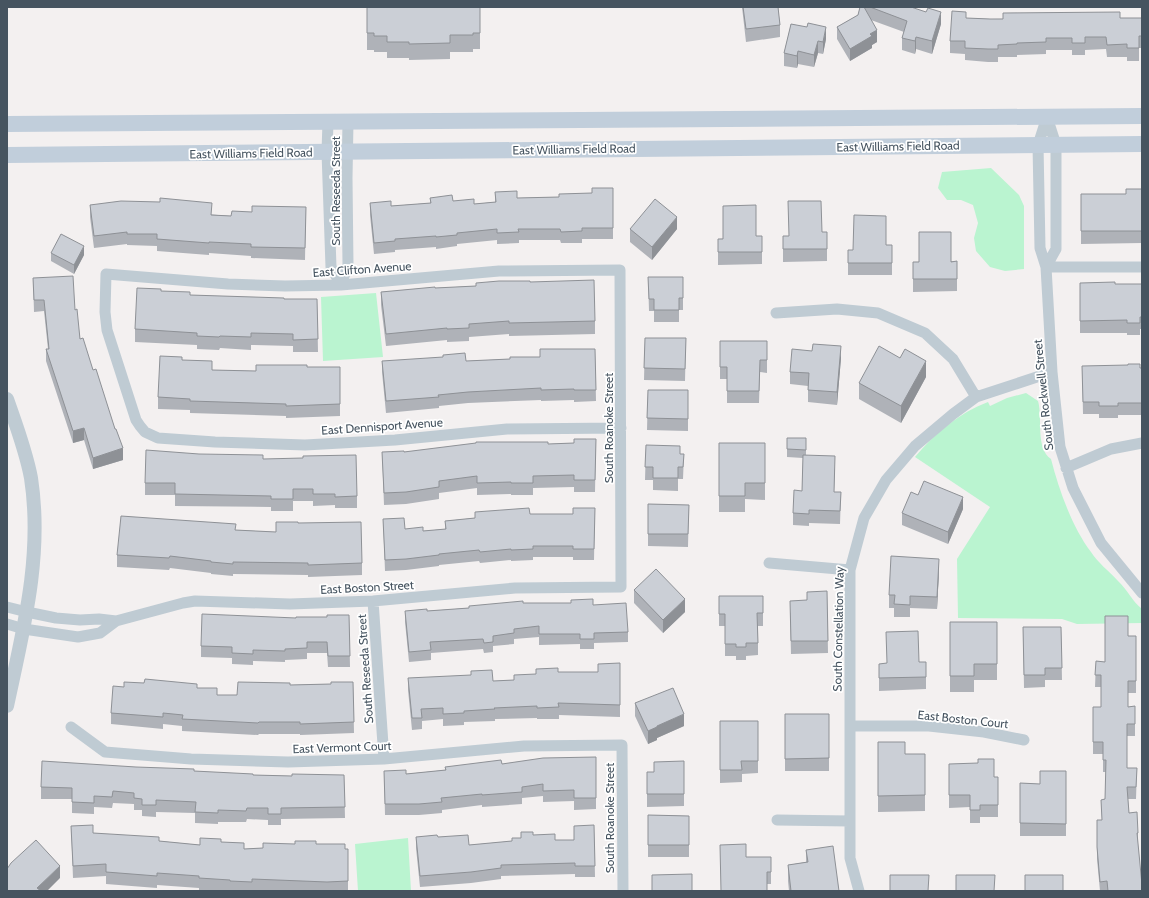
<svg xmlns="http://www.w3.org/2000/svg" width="1149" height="898" font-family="Cabin,sans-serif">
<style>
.green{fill:#baf4d0}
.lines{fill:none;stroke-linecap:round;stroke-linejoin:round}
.minor{stroke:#bfcbd3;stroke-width:11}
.tertiary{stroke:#bfcbd3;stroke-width:14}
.secondary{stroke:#c1cedb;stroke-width:16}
.wall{fill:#afb2b8}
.shaded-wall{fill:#8e9196}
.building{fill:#cbcfd6;stroke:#8e9196}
.labels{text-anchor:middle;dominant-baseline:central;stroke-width:3.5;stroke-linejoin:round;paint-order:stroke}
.street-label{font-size:12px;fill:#465460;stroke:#fff}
</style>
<rect width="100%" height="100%" fill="#f3f0f0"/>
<path class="green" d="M991 168 1019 195 1024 206V269L1005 271 990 267 976 251 974 238 978 223 973 205 961 200H947L938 188 942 172Z
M376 293 383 357 323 361 321 297Z
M1026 393 1038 401C1043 418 1035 448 1051 459 1059 490 1072 527 1091 552 1098 563 1109 571 1118 581 1127 589 1132 601 1142 609V623L1077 624 1062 619 958 618 957 559 990 507 915 457C935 433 959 413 988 402L990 406 1007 398Z
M408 838 411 891H358L355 844Z"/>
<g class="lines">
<path class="minor" d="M1047 117 1038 145 1040 248 1046 267 1052 372 1060 447 1073 488 1101 543 1142 593
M328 122 327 152 331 267 341 285
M1046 267 1056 249V145L1047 117
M1046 267H1142
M341 285 348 265 347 178 348 122
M776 313 837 309 878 313 925 333 953 359 976 397
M1066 468 1111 449 1142 443
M769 563 850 570
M373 601 384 759
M7 607 27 612 56 618 80 620 99 619 116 621
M7 624 24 629 78 637 100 633 116 621 183 603 195 601 290 604 373 601 515 588 621 587 620 270 499 271 341 285 285 286 228 284 106 274 105 312 107 330 136 420 140 426 145 432 158 438 215 442 305 445 395 440 507 429 621 428
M850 726H929L984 732 1024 740
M71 727 105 752 191 759 288 762 384 759 524 746 622 745 623 891
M777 820 850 821
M859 891 850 858V570L864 518 886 480 915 446 953 414 976 397 1052 372"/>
<path class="tertiary" d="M7 399C16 425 26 451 31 478 43 556 23 631 7 706"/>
<path class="secondary" d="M7 124 1142 116
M7 155 1142 144"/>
</g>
<path class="wall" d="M367 7H480V49H473V52H450V59L409 60V58H387V52H374V50H367Z
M742 7H778L780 25V37L746 42Z
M860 7H911L941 24 932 54 916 49 915 54 902 50V38L904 32 871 20 877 42 872 45V48L850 61 837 39V27L858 15Z
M966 18 990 19 1142 18V48H1139V61H1127V57H1107L1106 49 1085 50V55H1072V50H1046V54L1017 55V57H998V62H988L965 60V54L950 53V41Z
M791 24 826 39 823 54 818 53 814 67 798 64 797 68 784 66V53Z
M613 188V239H582V243H561L560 240H519V243L497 244V240L457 244V246L436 249V247L395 250V252L374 254 370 215V203L391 206 430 203V198L474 204 495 202V192L517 198 559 197 592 193Z
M1142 189V243L1081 244V194H1126Z
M90 205 231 216 252 212 306 207 305 260 251 258V256L209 253V255L157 251V246L127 245V244L94 248 90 217Z
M630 229H677L652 260 630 242Z
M822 232H827V261L783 262V236H789Z
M762 236V264L718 265V239Z
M886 245H892V275H848V250H853Z
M51 253 84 255 74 274 51 261Z
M957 261V291L913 292V262Z
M648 277H683V310H679V322H654V311H649Z
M33 278 75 310 80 339 123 460 93 469 84 440 73 443 46 361V349H48L44 311 34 312Z
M530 282 595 321V334L509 336V334L469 337V341L447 342V340L386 346 381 305V292L435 288 476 286Z
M1080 283 1115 284H1142V329H1140V335H1127V333H1080Z
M161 291 190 295 284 299H317L318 352H293V346L251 345V350L220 348 219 350 197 349V345L135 342V329Z
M645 338H686L685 381 644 380Z
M720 341H767V373L760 372 759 403H727V379H720Z
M595 349 596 401 574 402V400L541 401V400L468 403 439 406V408L386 413 382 372V361H466L510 359 540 357Z
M841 358 837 405 808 402V386L790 384V372Z
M182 360 212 370 256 371 307 367H340V416L286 418V416L190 413V410L158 409V397Z
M1082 366 1142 368V415H1118V418H1099V414H1083Z
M926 377 901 423 859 399V383Z
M648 390H688V431L647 430Z
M787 438H806V455L835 469 834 492H841L840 524 809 523V526L793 525V513L802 491 803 458 787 457Z
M596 439 595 492H574V487L533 488V495H511V494L477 495V488L439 493V499L406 504 384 505 382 452H404L548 444 574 443Z
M719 443H765V500L745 499V512H719Z
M646 445 680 454H684L683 479H678V491L653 490V480H645Z
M263 459 357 496V508H335V505L313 506V501H293V511H271V507L175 506V495H145V483Z
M648 504 689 505 688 547 648 546Z
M595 508 594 560H573V557H533V560L511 561V560L480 563 479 561 439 565V566L406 570 385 571 383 519 405 529 423 531 445 529V521L475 518V512L530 514H573Z
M963 509 948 544 902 525V513Z
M298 523 362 563V575L308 577V575L233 574V576L211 574V573L170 568 169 570 117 567V555L236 530 276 532Z
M939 571 937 609 910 608V617H894V608H889V595Z
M634 590 685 612 663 633 634 603Z
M827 591 828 653 791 654 790 613 807 600Z
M719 596H763V626H758V655L746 656V660H736V656H725V626H719Z
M523 603 593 605 628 632V642L594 643V649H580V644L539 645V637L514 639V644L493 646V652L484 653 483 649 431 653V660L409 662 405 622V611H427L469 608Z
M349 615 350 667H328L327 653H307V659L285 660V662L253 661V665L232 664V658L201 657V646L296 618 327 617Z
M950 622H997V680H974V692H950Z
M1023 627H1061L1062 680H1045V687L1024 688Z
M1128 636 1136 663V693H1128V707L1135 706V736H1127V768H1137L1136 799H1128L1129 813 1138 833V845L1142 891H1100L1097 859V820H1102L1101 800 1105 799 1106 772H1103V754H1093V707H1101V687H1095L1096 661 1105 662Z
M926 662V689L879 691V664Z
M558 672 620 705V717L559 715V719H537V718L495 719V721L464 722V725L443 726V719L422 721V729L412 730 408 690V678L493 681 514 680 536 674Z
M353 682 354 733 300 735V734H259L258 735 182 731V726L163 724V729L111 724V713L124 687 197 688 217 695H237L290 685 331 684Z
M635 703 684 726 657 738V740L648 744 635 716Z
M785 714H829V771H785Z
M720 721H758V773L742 774V782L720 783Z
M878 742 905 754H925V811L878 812Z
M596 757V809L574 810V801L543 802V796L522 798V804L482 807V805L442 810V813L419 815H385L384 771 406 774 445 770V767L502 764Z
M684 761V806L647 807V772H654Z
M949 764 994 777H998V817H980V823H970V807L949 808Z
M194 771 253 775 292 776 344 775 345 818 281 819V825H268V820L247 819 246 822H218V824L195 823V813L156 812V817L142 816V810H134V804L113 803 112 808 94 807V814L72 813V799H41V787Z
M1066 771V836H1020V783L1040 784Z
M648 815 689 816V857H648Z
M594 825 595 877H575V874L501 876V879L471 883 420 887 416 848V837H438L469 845 512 841 521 838 533 835 555 840H574Z
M71 826 93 833 159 841 200 845 221 842 244 849 263 848 316 844 345 849H348V891H217L199 890V888L157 885V888L106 884V876L73 878Z
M806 850 839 891H789L788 881V865L806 862Z
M746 857H771V884H767Z"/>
<path class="shaded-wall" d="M941 12V24L932 54V41Z
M826 27V39L823 54V42Z
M877 30V42L872 45V48L850 61V49L870 34Z
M916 37V49L915 54V41Z
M818 41V53L814 67V55Z
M798 51V64L797 68V56Z
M677 217V229L652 260V247Z
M84 246V255L74 274V265Z
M841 346V358L837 405V392Z
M926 361V377L901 423V406Z
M84 428V440L73 443V431Z
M123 448V460L93 469V458Z
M963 497V509L948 544V532Z
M939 559V571L937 609V597Z
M685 599V612L663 633V620Z
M684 714V726L657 738V740L648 744V731L657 726Z
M60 866V878L47 891H37V888Z"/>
<path class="building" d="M367 7H480V33H473V35H450V43L409 44V42H387V36H374V33H367Z
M743 7H778L780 25 746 29Z
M860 7H864L877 30 870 34 872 36 850 49 837 27 858 15Z
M870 7H911L926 12 928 8 941 12 932 41 916 37 915 41 902 38 907 21Z
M952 11 966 12V18L990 19H1003V13L1120 12V18H1142V36H1139V48H1127V44L1107 45 1106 37H1085V43H1072V38H1046V42L1017 43V44L998 45V49H988L965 48V41H950Z
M808 23 826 27 823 42 818 41 814 55 798 51 797 56 784 53 791 24 807 27Z
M592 188H613V228H582V231L561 232 560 229H518L519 232 497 233V229L457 233V235L436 237V236L395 239V241L374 243 370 203 391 201V206L431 203 430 198 452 195 453 201 474 199V204L496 202 495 192 517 191V198L559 197V194L592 193Z
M1126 189H1142V231H1081V194H1126Z
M160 198 212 203 211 215 231 216 232 211 252 212V206L306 207 305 248 251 247V244L209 242V243L157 239V234H127V232L94 236 90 205 121 201 160 202Z
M655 199 677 217 652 247 630 229Z
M788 201H821L822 232H827V249H783V236H789Z
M756 205V236H762V252H718V239H723V206Z
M854 215 886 216V245H892V263H848V250H853Z
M919 232H951V262L957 261V279H913V262H919Z
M61 234 84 246 74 265 51 253Z
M73 276 75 310 77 309 80 339 83 338 93 370 96 369 115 429H116L123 448 93 458 84 428 73 431 46 349H49L44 300H34L33 278Z
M648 277H683V298H679V310H654V299H649Z
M594 280 595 321 509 323V321L469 324V328L447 329V328L386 334 381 292 435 287V288L476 286V283L499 281H530V282Z
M1115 282V284H1142V317H1140V323H1127V320L1080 321V283Z
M137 288 161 289V291L190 292V295L284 298V299H317L318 339 293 340V334L251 333V337L220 336 219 337 197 336V333L135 329Z
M645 338H686L685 369 644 368Z
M720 341H767V360H760L759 391H727V367H720Z
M813 344 841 346 837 392 808 390 809 373 790 372 792 349 812 351Z
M879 346 900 358 905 349 926 361 901 406 859 383Z
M540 349H595L596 390H574V389L541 390V388L468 392 438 395 439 397 386 401 382 361 443 357V355L465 353 466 361 510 359V357H540Z
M160 356 182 357V360L212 361V370L256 371V365H307V367H340V404L286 406V404L190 401V399L158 397Z
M1128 364H1140V368H1142V403H1118V406H1099V402H1083L1082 366 1128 365Z
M648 390H688V419L647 418Z
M787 438H806V450L787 449Z
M574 439H596L595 480H574V475L533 476V483H511V482L477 483V476L439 481V487L406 492 384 493 382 452 404 451V452L476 443V442H548V444L574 443Z
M719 443H765V483H745V496H719Z
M646 445 680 446V454H684L683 467H678V478H653V467H645Z
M146 450 199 454 263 455V459L303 458V456L356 455 357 496 335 497V494H313V489H293V499H271V496L175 494V483H145Z
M803 455 835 456 834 492H841L840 511 809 510V514L793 513 794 490 802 491Z
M924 481 963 497 948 532 902 513 911 492 918 495Z
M648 504 689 505 688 534H648Z
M529 508 530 514H573V508H595L594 549H573V546H533V549L511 550V549L480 552 479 550 439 554V555L406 559 385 560 383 519 404 518 405 529 423 527V531L446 529 445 521 475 518V512Z
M121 516 236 524 235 530 276 532V522H298V523L361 522 362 563 308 565V563L233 562V564L211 562V561L170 556 169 558 117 555Z
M891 556 939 559 937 597 910 596V605L894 604 895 595H889Z
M656 569 685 599 663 620 634 590Z
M827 591 828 641H791L790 601 807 600V592Z
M719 596H763V613H757L758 643H746V647H736V644H725V614H719Z
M593 599V605L626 603 628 632 594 633V639H580V634H539V626L514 629V633L493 636V642L484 643 483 639 430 642 431 650 409 652 405 611 427 609V611L469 608V606L523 601V603H571V600Z
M202 614 296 618V617H327V615H349L350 656H328L327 642H307V648L285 649V651L253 650V654L232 653V647L201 646Z
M1105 616H1128V636H1136V681H1128V707L1135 706V724H1127V768H1137L1136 787H1127L1129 813 1137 812 1138 833H1137L1142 885V891H1108L1107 881 1100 882 1097 847V820H1102L1101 800 1105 799 1106 760H1103V742H1093V707H1101V675H1095L1096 661 1105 662Z
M950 622H997V664H974V676H950Z
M1023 627H1061L1062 668H1045V675H1024Z
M918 631 919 662H926V677L879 678V664L887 663 886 632Z
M620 663V705L558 703 559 707 537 708V706L494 708 495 709 464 711V713L443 714V708L421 709 422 718H412L408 678 471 675V671L492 670 493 681 514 680V675L536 674V669L558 668V672H598V664Z
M145 679 197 684V688H217V695H237L238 682 290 683V685L331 684V682H353L354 722 300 724V722H259L258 723 182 719 183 715 163 713V717L111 713 113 686 124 687V682L144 683Z
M673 688 684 714 657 726V727L648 731 635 703Z
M785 714H829V758L785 759Z
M720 721H758V761H741L742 770H720Z
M878 742H905V754H925V795L878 796Z
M596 757V798H574V790L543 791V784L522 787V792L482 795V794L441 798 442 802 419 804H385L384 771 406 770V774L446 770 445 767 501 760 502 764 543 758Z
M978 759H994V777H998V805H980V810H970V795H949V764L978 763Z
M42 761 136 767 194 769V771L253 774V775L292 776V774L344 775 345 807 281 808V814H268V808H247L246 811 218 810V813L195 812 196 802 156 800V805H142V799L134 798V793L113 791 112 797 94 796V803L72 802V788L41 787Z
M684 761V794H647V772H654V762Z
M1040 771H1066V824L1020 823V783L1040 784Z
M648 815 689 816V845H648Z
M93 825V833L159 837V841L200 845V838L221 839V842L244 843V849L263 848V843L295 844V841H316V844H345V849H348V881L327 882 252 879V882L230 881V880L199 878V876L157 873V876L106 872V864L73 866 71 826Z
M594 825 595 866H575V863L501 865V868L471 872 420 876 416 837 437 835 438 837 468 835 469 845 512 841V838H521V832H533V835L555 834V840H574V826Z
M36 840 60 866 37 888 41 891H7V869L11 863Z
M746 844V857H771V872H767V891H721L720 845Z
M833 846 839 891H791L788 865 808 862 806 850Z
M692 874V891H652V875Z
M890 875H929L928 891H890Z
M956 875H995L994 891H956Z
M1025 875H1063V891H1025Z"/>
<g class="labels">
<g class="street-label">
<text transform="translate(898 146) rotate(-1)">East Williams Field Road</text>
<text transform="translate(574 149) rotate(-1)">East Williams Field Road</text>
<text transform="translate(251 153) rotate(-1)">East Williams Field Road</text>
<text transform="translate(335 191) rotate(-90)">South Reseeda Street</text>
<text transform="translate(362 269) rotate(-4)">East Clifton Avenue</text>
<text transform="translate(1043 395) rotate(-96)">South Rockwell Street</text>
<text transform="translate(382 426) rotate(-4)">East Dennisport Avenue</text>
<text transform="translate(608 428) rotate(-90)">South Roanoke Street</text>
<text transform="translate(367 587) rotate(-3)">East Boston Street</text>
<text transform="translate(838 629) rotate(-89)">South Constellation Way</text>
<text transform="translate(365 669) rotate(-94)">South Reseeda Street</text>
<text transform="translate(963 719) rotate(6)">East Boston Court</text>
<text transform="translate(342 747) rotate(-2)">East Vermont Court</text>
<text transform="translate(609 818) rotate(-90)">South Roanoke Street</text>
</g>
</g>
<rect width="1149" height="898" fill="none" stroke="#465460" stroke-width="16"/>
</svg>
